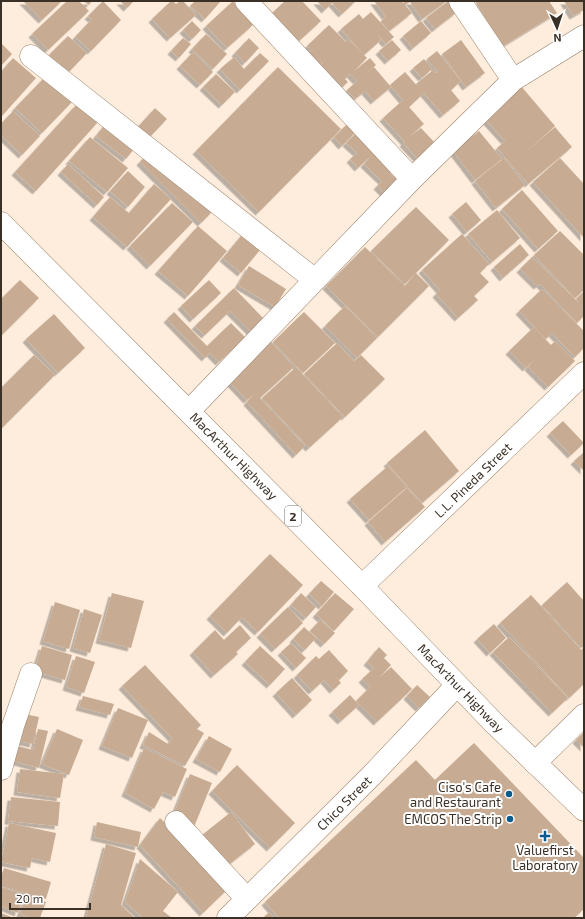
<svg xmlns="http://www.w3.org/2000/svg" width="585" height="919" font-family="'Exo 2',sans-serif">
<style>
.building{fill:#c7ac93;filter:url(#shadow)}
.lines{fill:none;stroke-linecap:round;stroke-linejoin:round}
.street-casing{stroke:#9c826b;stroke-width:23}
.highway-casing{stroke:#9c826b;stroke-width:23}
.street{stroke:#fff;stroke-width:22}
.highway{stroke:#fff;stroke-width:22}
.poi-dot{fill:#0a5b8e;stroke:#fff;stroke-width:1.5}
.labels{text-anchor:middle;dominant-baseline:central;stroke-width:4;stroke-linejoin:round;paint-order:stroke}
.shield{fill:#fff;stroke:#766e67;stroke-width:1}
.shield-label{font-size:12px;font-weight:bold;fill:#3b3026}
.street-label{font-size:13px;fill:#3b3026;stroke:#fff}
.poi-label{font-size:13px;fill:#3b3026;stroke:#fff;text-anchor:end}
</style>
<defs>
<filter id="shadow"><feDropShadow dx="-3.5" dy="3.5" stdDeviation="0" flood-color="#0004"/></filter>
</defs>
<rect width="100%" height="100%" fill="#feeddd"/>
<path class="building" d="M23 1H62L42 20Z
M67 1H79L89 11 48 50 32 34Z
M83 1H92L89 5Z
M103 1 121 20 91 51 75 37 92 19 88 16Z
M120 1H134L127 8Z
M171 1H173L176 4 180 1H183L196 15 170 38 152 19Z
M195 1H221L205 19 190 6Z
M233 1 254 24 227 48 206 26Z
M285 1H302L321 21 299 41 272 13Z
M317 1H356L342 14 332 3 325 10Z
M374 1H402L403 3H404L403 1H447L422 19 410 2 405 5 412 13 389 31 381 21 386 17Z
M448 1 457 12 435 29 426 18Z
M475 1H549L557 13 503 46Z
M564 1H584V10L573 16Z
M371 12 394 37 386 44 378 35 381 40 364 55 341 29 359 14 363 19Z
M192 21 201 30 192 39 183 30Z
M421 21 431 33 413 48 403 36Z
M329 25 346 42 348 39 367 58 353 72 370 58 376 65 362 77 374 67 391 87 374 101 365 91 355 99 347 90 357 81 350 74 345 79 342 76 348 82 337 92 316 69 323 63 319 59 322 63 315 70 303 57 311 50 307 46Z
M206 34 227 54 213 69 192 49Z
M68 36 87 53 68 73 49 55Z
M183 38 191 44 179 58 171 51Z
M249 38 259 48 245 63 235 53Z
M392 40 401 50 388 61 379 51Z
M461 40 485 73 466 87 442 54Z
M1 43 12 54 1 66Z
M437 51 461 81 451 90 460 101 443 115 424 93 409 107 424 124 409 137 421 128 435 143 417 158 403 143 405 142 383 118 403 100 407 105 390 85 405 72 420 89 416 84 433 70 436 73 438 72 427 59Z
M193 52 213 72 200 85 180 66Z
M260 53 269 61 240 90 220 69 234 57 244 69Z
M13 58 36 78 1 117V72Z
M424 59 432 69 422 78 413 68Z
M278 67 341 129 259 212 196 151Z
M216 74 235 92 222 105 203 87Z
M46 76 73 101 42 133 15 108Z
M521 86 555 126 519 158 555 127 572 147 528 184 497 148 505 141 484 118Z
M77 104 98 122 36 191 15 172Z
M155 108 167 119 149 138 137 128Z
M13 111 40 136 22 155 1 135V124Z
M108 121 138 144 126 159 96 136Z
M347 124 355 133 342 146 334 137Z
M360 129 394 169 390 173 399 181 386 195 377 186 382 181 364 164 373 154 358 168 350 159 357 153 346 143Z
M479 131 502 159 475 180 453 151Z
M90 137 128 168 107 192 69 161Z
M150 151 212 212 201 223 140 162Z
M504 158 525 185 496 208 475 181Z
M560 158 584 184V238L533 182Z
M68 164 104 197 97 205 61 172Z
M128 171 145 187 128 207 110 191Z
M154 184 171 199 127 247 93 217 110 197 129 213Z
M522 190 558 231 538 249 502 209Z
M466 202 481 220 467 232 452 214Z
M172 203 193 222 150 266 130 246Z
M416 207 449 240 405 284 371 251Z
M497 210 520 238 492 262 468 234Z
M198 226 227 251 188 296 158 271Z
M247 229 265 244 241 273 223 258Z
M560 231 584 255V290L575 298 534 255Z
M462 234 489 264 480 273 489 282 474 296 478 300 458 318 436 294 440 290 422 270Z
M520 244 529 255 503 278 494 267Z
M365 247 405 286 416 273 429 286 378 337 326 286Z
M532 257 579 303 576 299 584 291V316L577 323 540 284 537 286 520 269Z
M249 266 286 289 275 307 238 285Z
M20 280 39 298 1 336V299Z
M209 280 221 293 193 319 181 306Z
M234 288 265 320 252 333 230 311 205 335 195 326Z
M542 289 584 331V348L575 357 552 333 546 339 519 311Z
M345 306 377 338 357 358 325 326Z
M174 312 207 346 231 323 245 337 219 362 210 353 205 358 167 319Z
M304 312 335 343 303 373 273 342Z
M54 314 85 348 58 373 26 339Z
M534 327 551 345 555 341 575 361 548 387 528 367 536 358 526 368 509 351Z
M271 342 294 367 260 398 305 446 296 455 247 402 254 394 247 400 229 381Z
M337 343 354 361 361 355 385 379 345 417 304 374Z
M34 355 55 375 1 429V388Z
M296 367 343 417 309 448 262 398Z
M563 421 584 443 571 455 550 433Z
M425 430 459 471 422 503 387 463Z
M584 452V471L574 461Z
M388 466 407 487 369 520 350 499Z
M407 488 425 507 385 542 368 522Z
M270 554 303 585 258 632 242 617 227 633 210 616Z
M321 581 334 592 322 606 309 594Z
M567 582 584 601V648L583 647 581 648 542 605Z
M112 593 144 601 131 648 99 640Z
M301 593 316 607 306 618 291 605Z
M335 593 354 609 334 631 316 614Z
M531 595 581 650 583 648 584 650V684L569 698 500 623Z
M55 602 80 610 69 649 43 641Z
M288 607 303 623 275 649 260 634Z
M84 609 102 615 90 653 73 648Z
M320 620 335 633 324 644 310 631Z
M494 624 506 638 490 653 477 639Z
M240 625 251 638 236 652 238 654 214 675 193 652 215 630 224 640Z
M304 627 316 638 305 650 293 639Z
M509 637 568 698 552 713 493 652Z
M291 643 306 658 296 668 281 652Z
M42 646 72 655 65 680 34 671Z
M260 646 285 669 270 685 245 662Z
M379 647 387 655 384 658 391 665 379 678 391 667 412 689 377 722 356 701 370 687 362 679 374 668 367 662Z
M329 650 348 671 339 680 335 676 341 683 333 690 324 680 312 691 297 675 316 656 319 659Z
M76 656 95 662 84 693 66 687Z
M145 665 201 725 197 729 204 733 185 766 143 745 149 732 168 744 172 738 122 686Z
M292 678 312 700 296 715 276 693Z
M417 685 430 697 419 708 407 696Z
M350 695 359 705 341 721 332 712Z
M83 696 114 704 110 715 79 707Z
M118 708 148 720 132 758 102 746Z
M20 713 39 717 33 744 14 740Z
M38 729 48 731 39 768 10 760 14 745 33 750Z
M57 729 83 740 69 775 42 764Z
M584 732V748L576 740Z
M209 736 232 749 220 772 196 759Z
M474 743 584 858V909L574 918H279L265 902 416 760 435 780Z
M144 748 187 769 175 797 163 792 154 809 125 793Z
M237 765 295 823 270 848 212 791Z
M20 769 64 774 60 798 17 792Z
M190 774 212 783 194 827 172 818Z
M11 797 60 802 58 826 8 821Z
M231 812 255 844 227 866 202 835Z
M160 818 232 885 203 913 140 845Z
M97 822 141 832 138 847 94 837Z
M9 823 56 833 50 862 32 858 30 868 1 862Z
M106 844 136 853 121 905 135 918H86Z
M140 859 178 892 163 911 172 918H143L125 902Z
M4 868 51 882 46 899 1 886V878Z
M1 887 24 895 18 913 1 906Z
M27 895 46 902 40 918H32L20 914Z
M269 912 274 918H263Z
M1 913 14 918H1Z"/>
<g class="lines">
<defs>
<path id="street" d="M246 1 412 179
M460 1 513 80
M31 56 315 280
M189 411 412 179 513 80 584 36
M362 586 584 373
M535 763 584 715
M1 769 13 726 31 674
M176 822 247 899
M228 918 371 776 457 685"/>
<path id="highway" d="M1 223 362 586 494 723 584 810"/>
</defs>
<use href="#street" class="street-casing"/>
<use href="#highway" class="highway-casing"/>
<use href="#street" class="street"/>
<use href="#highway" class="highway"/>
</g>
<g class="poi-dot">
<circle cx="509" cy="794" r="4"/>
<circle cx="510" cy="819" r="4"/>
<path d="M543 830h4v4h4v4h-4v4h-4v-4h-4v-4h4z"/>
</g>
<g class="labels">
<rect class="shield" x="285" y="506" width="16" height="20" rx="3"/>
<g class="shield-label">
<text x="293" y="516">2</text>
</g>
<g class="street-label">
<text transform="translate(234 456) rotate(45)">MacArthur Highway</text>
<text transform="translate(473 480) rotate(-44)">L.L. Pineda Street</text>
<text transform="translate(461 688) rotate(46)">MacArthur Highway</text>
<text transform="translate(344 803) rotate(-45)">Chico Street</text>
</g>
<g class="poi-label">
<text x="501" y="787">Ciso's Cafe<tspan x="501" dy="15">and Restaurant</tspan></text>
<text x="502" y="819">EMCOS The Strip</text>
<text x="545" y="850" text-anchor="middle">Valuefirst<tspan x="545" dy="15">Laboratory</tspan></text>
</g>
</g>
<rect width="585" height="919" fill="none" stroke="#3b3026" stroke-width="4"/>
<g transform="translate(557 28) rotate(177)" stroke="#ffffff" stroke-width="3" paint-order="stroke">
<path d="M0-3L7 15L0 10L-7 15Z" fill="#3b3026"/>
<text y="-6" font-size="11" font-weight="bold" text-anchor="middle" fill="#3b3026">N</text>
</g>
<path d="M10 903v6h80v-6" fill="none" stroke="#3b3026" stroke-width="2"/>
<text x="16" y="903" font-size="12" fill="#3b3026" stroke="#ffffff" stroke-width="3" paint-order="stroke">20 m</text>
</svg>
